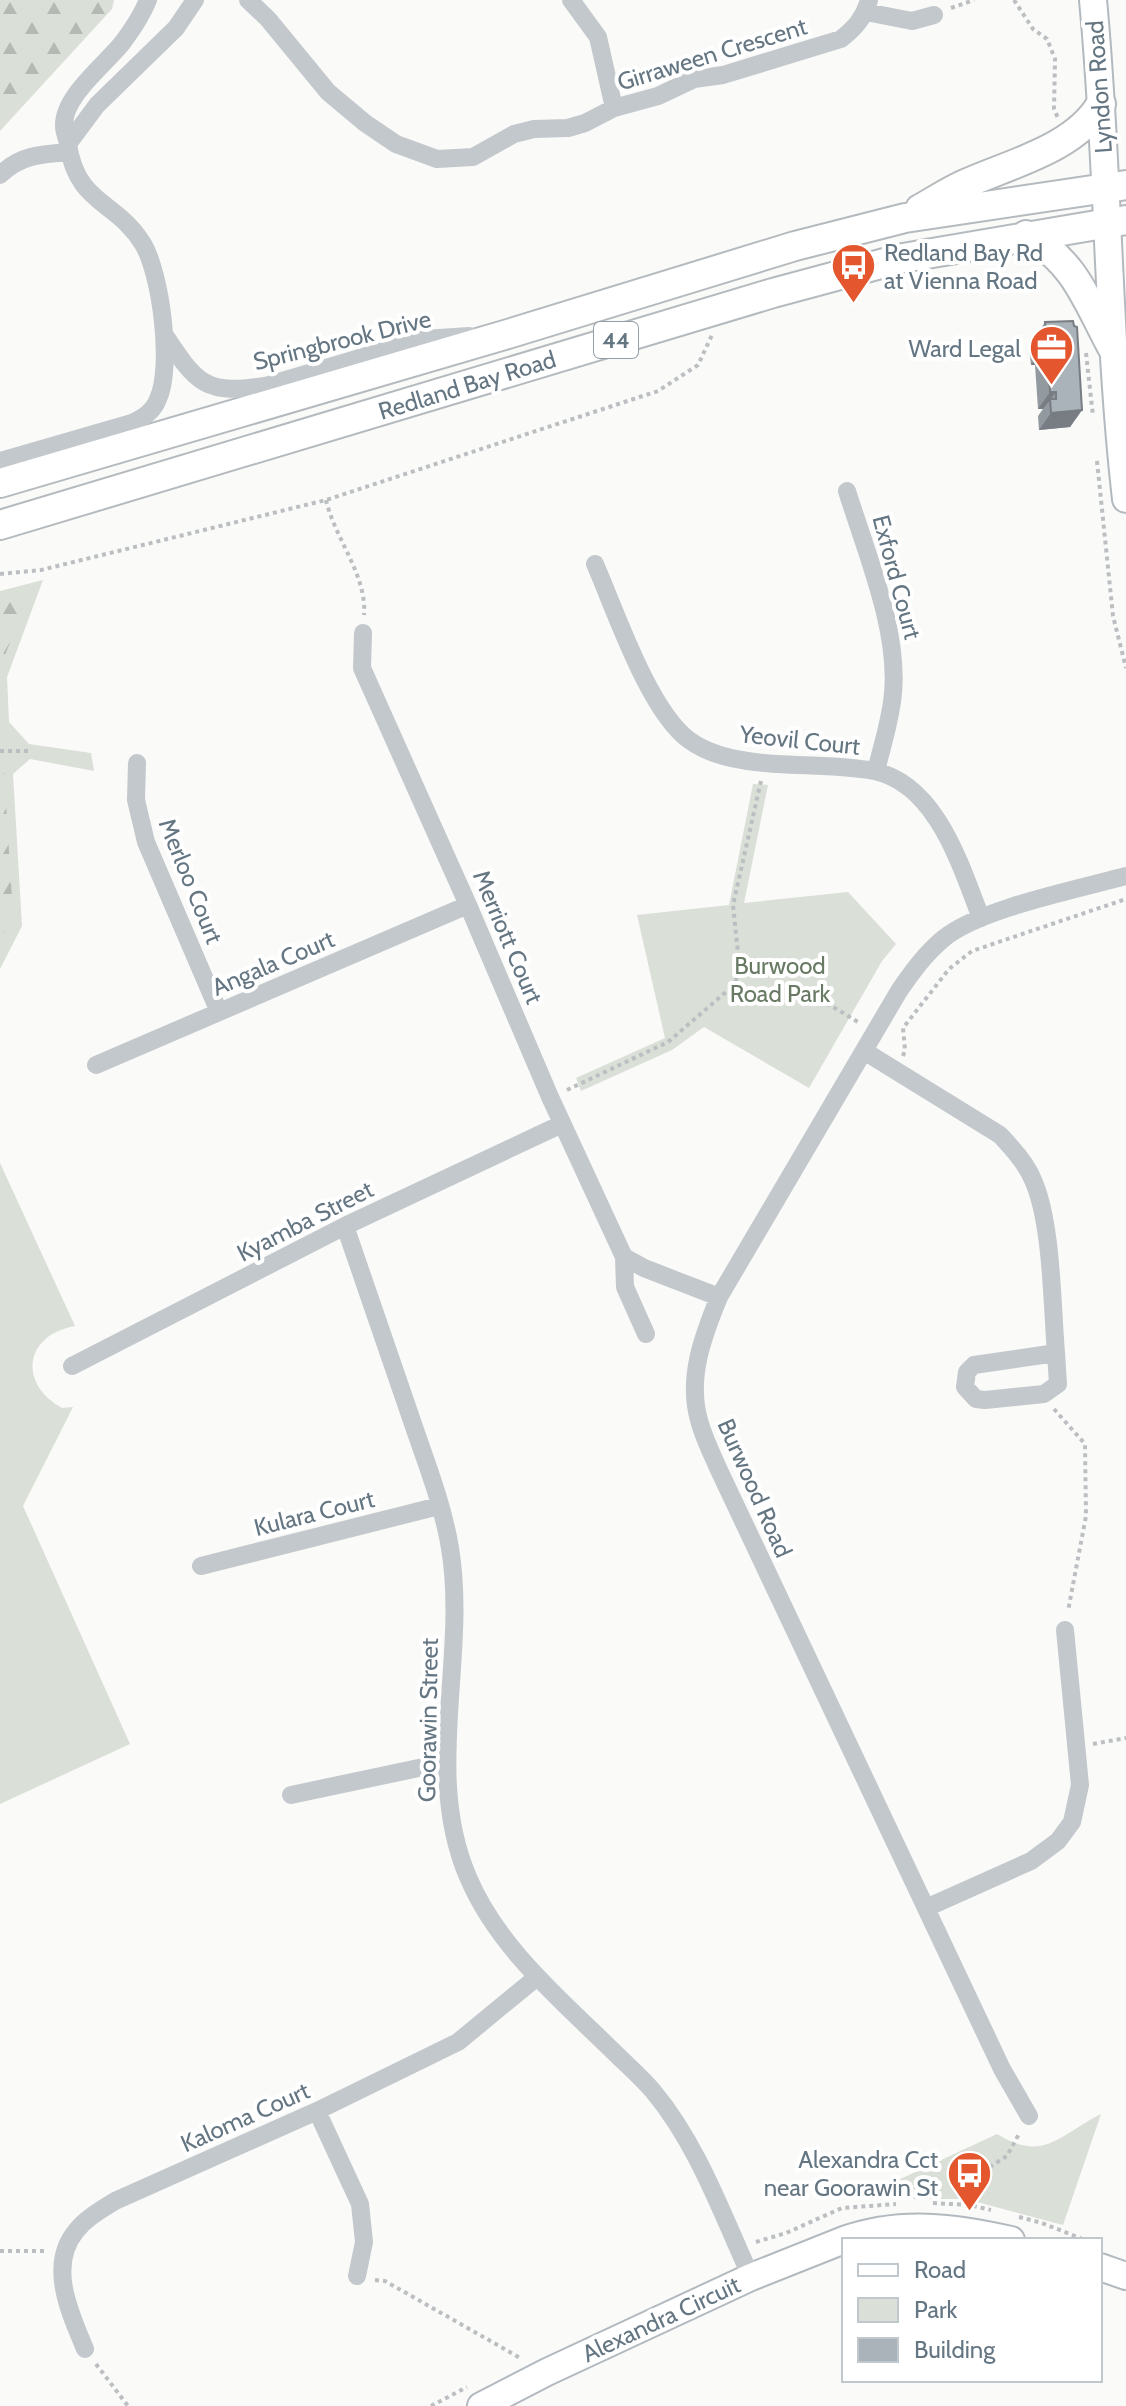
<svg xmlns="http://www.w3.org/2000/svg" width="1126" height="2406" font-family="Cabin,sans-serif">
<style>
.green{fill:#dadfd7}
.forest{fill:url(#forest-firs)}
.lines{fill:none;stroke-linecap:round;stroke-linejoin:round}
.secondary-casing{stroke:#b3babf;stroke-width:30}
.primary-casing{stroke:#b5babe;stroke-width:32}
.path{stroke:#bbbfc2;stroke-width:4;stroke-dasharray:4 4;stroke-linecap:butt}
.street{stroke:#c3c8cc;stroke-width:18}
.secondary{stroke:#fff;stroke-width:26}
.primary{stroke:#fff;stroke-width:28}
.wall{fill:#929a9f}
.shaded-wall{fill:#777d82}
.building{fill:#aab3b9;stroke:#777d82;stroke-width:2}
.labels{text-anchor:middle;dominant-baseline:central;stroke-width:8;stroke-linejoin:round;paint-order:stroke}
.shield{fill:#fff;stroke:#939fa8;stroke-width:2}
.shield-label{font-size:22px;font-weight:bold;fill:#657683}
.street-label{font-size:24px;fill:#657683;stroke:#fff}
.poi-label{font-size:24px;fill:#657683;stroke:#fff;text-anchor:end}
.park-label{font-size:24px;fill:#687a64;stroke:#fff}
</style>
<defs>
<pattern id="forest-firs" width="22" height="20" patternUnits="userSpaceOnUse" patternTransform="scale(2)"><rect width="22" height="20" fill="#dadfd7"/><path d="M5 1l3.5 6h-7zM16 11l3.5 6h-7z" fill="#b4b9b4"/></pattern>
</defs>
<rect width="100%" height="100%" fill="#fafaf8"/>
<path class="green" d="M43 580 7 677 9 722 29 744 91 753 94 771 30 759 13 774 22 926 0 969V591Z
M753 784 768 785 744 903 848 892 896 944 882 961 809 1088 704 1027 672 1050 581 1091 576 1078 665 1038 637 915 729 905Z
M0 1163 75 1326C24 1335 18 1384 62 1408L73 1407 23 1506 130 1744 0 1804Z
M1101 2114 1063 2225 966 2199H886L881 2188 997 2134C1044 2163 1059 2135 1101 2114Z"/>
<path class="forest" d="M0 0H114L112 9 0 131Z
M29 594 0 668V601Z
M0 710 13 914 0 941Z"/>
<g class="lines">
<defs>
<path id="secondary" d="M1093 0C1109 166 1107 333 1126 499
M844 2240C900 2220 955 2227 1011 2240
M1100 2267 1126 2276
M481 2406 547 2372 751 2277 844 2240"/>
<path id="primary" d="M920 209C934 201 948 192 963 185 1009 164 1075 149 1101 104
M1026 235C1076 261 1087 302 1113 349
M0 483 508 334 795 246 905 218 1126 185
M0 525 773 293 903 258 1126 220"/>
</defs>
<use href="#secondary" class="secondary-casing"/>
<use href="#primary" class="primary-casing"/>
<path class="path" d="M1014 0 1033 29 1047 39 1055 59 1054 109 1058 118
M951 8 974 0
M1086 353 1093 416
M1097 461 1113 616 1126 668
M326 500C335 539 367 575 364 615
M0 574 41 570 326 500 658 391 698 365 712 335
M0 751H28
M761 781 733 905 739 963 735 985C768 1014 786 990 820 1001 834 1006 847 1016 860 1023
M903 1056 905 1050 903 1028 949 969 972 951 1126 899
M567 1090 668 1042 734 985
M1054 1409 1085 1444 1086 1516 1068 1611
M1093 1744 1126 1738
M933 2203 969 2205 991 2210
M969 2207 977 2175 1007 2156 1020 2132
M1019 2217 1042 2223 1085 2240
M756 2242 786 2233 842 2208 896 2204
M0 2251H48
M375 2280 385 2281 522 2359
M96 2364 128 2406
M431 2406 467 2387"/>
<path class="street" d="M248 0 268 19 328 92 365 123 396 144 437 159 473 157 514 134 534 129 568 128 585 123 614 108 658 96 694 79 723 75 841 39C855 28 864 18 869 0
M571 0 598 37 614 108
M866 12 912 21 934 15
M68 144 97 105 176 28 195 0
M0 175C20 155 42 154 69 152
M164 334C197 384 205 396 269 385L424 339 469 336
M0 461 132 423C144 417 153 412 158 399 173 367 161 274 143 244 116 200 77 205 68 144 67 138 64 132 64 126 63 96 106 64 123 42 132 30 142 15 148 0
M847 491C866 552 899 630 893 693 891 719 882 746 876 771
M595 564C616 612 649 711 689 740 713 758 748 762 777 764 808 766 843 765 874 771 937 784 961 867 981 918
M363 633 362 668 468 905 550 1097 624 1257 644 1268 719 1297
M137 763 136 800 146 842 219 1012
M864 1051 1000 1135C1012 1148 1026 1163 1033 1180 1052 1222 1052 1305 1056 1353
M96 1065 468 905
M345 1226C367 1291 390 1356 412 1421 426 1462 443 1505 450 1548 468 1657 423 1773 468 1877 498 1948 561 2000 614 2052 627 2065 641 2077 653 2091 698 2145 722 2214 751 2277
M624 1257 625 1287 646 1334
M1056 1353 1058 1384 1044 1394 985 1400 976 1399 965 1387 967 1372 974 1365Z
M72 1366 345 1226 562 1124
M201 1566 439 1506
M291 1795 447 1762
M926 1908 1031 1861 1058 1841 1072 1822 1080 1785 1065 1630
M317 2111 360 2204 364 2242 357 2276
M1029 2116 1002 2069 718 1468C711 1452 703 1436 699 1420 687 1378 703 1336 719 1297L899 991C912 972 925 954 943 939 978 909 1079 889 1126 876
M85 2349C71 2315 47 2266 76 2231 86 2218 101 2210 115 2201L317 2111 458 2042 537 1977"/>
<use href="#secondary" class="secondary"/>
<use href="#primary" class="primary"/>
</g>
<path class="wall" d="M1045 322 1082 410 1070 427 1039 430 1038 416 1043 409H1038L1035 365H1031L1029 347Z"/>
<path class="shaded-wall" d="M1047 347 1035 365H1031L1043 348Z
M1050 392H1056L1043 409H1038Z
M1082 410 1070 427 1039 430 1051 413Z"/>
<path class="building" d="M1073 321 1074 326 1077 327 1082 410 1051 413 1050 399H1056V392H1050L1047 347 1043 348 1041 330 1046 329 1045 322Z"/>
<defs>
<symbol id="bus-pin" viewBox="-11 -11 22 30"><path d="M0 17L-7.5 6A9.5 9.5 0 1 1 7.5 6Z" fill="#e4572e" stroke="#fff"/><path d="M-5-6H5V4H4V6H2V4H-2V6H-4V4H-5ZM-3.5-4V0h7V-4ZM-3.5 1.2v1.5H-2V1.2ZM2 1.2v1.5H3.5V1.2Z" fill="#fff"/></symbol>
<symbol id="office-pin" viewBox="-11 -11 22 30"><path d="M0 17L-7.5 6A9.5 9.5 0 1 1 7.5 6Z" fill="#e4572e" stroke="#fff"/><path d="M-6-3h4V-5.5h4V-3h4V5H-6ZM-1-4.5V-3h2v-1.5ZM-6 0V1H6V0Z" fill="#fff"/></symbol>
</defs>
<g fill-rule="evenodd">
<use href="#bus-pin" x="828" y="240" width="51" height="69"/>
<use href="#office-pin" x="1026" y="322" width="51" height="69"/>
<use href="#bus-pin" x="944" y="2148" width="51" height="69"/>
</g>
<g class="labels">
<rect class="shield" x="594" y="322" width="44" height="36" rx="6"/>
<g class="shield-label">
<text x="616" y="340">44</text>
</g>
<g class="street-label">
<text transform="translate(712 54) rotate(-17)">Girraween Crescent</text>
<text transform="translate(1099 87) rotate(-94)">Lyndon Road</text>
<text transform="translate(342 340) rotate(-14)">Springbrook Drive</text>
<text transform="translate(467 385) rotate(-17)">Redland Bay Road</text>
<text transform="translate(897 577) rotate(75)">Exford Court</text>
<text transform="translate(800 740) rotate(6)">Yeovil Court</text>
<text transform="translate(191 881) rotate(68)">Merloo Court</text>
<text transform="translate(508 937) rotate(67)">Merriott Court</text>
<text transform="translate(273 963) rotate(-23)">Angala Court</text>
<text transform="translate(305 1221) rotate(-27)">Kyamba Street</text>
<text transform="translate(755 1488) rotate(66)">Burwood Road</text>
<text transform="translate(314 1513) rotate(-14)">Kulara Court</text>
<text transform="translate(428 1720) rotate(-89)">Goorawin Street</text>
<text transform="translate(245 2117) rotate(-24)">Kaloma Court</text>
<text transform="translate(661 2319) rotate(-25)">Alexandra Circuit</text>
</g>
<g class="poi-label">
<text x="884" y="252" text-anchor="start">Redland Bay Rd<tspan x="884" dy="28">at Vienna Road</tspan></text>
<text x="1021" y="348">Ward Legal</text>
<text x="938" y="2159">Alexandra Cct<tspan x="938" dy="28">near Goorawin St</tspan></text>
</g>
<g class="park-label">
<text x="780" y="965">Burwood<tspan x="780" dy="28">Road Park</tspan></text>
</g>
</g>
<rect x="842" y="2238" width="260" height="144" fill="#ffffff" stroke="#c1c8cd" stroke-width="2"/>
<rect x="858" y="2264" width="40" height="12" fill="#ffffff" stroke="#c1c8cd" stroke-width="2"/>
<text x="914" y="2278" font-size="24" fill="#657683">Road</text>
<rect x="858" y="2298" width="40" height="24" fill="#dadfd7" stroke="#c1c8cd" stroke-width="2"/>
<text x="914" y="2318" font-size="24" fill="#657683">Park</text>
<rect x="858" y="2338" width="40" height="24" fill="#aab3b9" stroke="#c1c8cd" stroke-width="2"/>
<text x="914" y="2358" font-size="24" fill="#657683">Building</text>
</svg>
